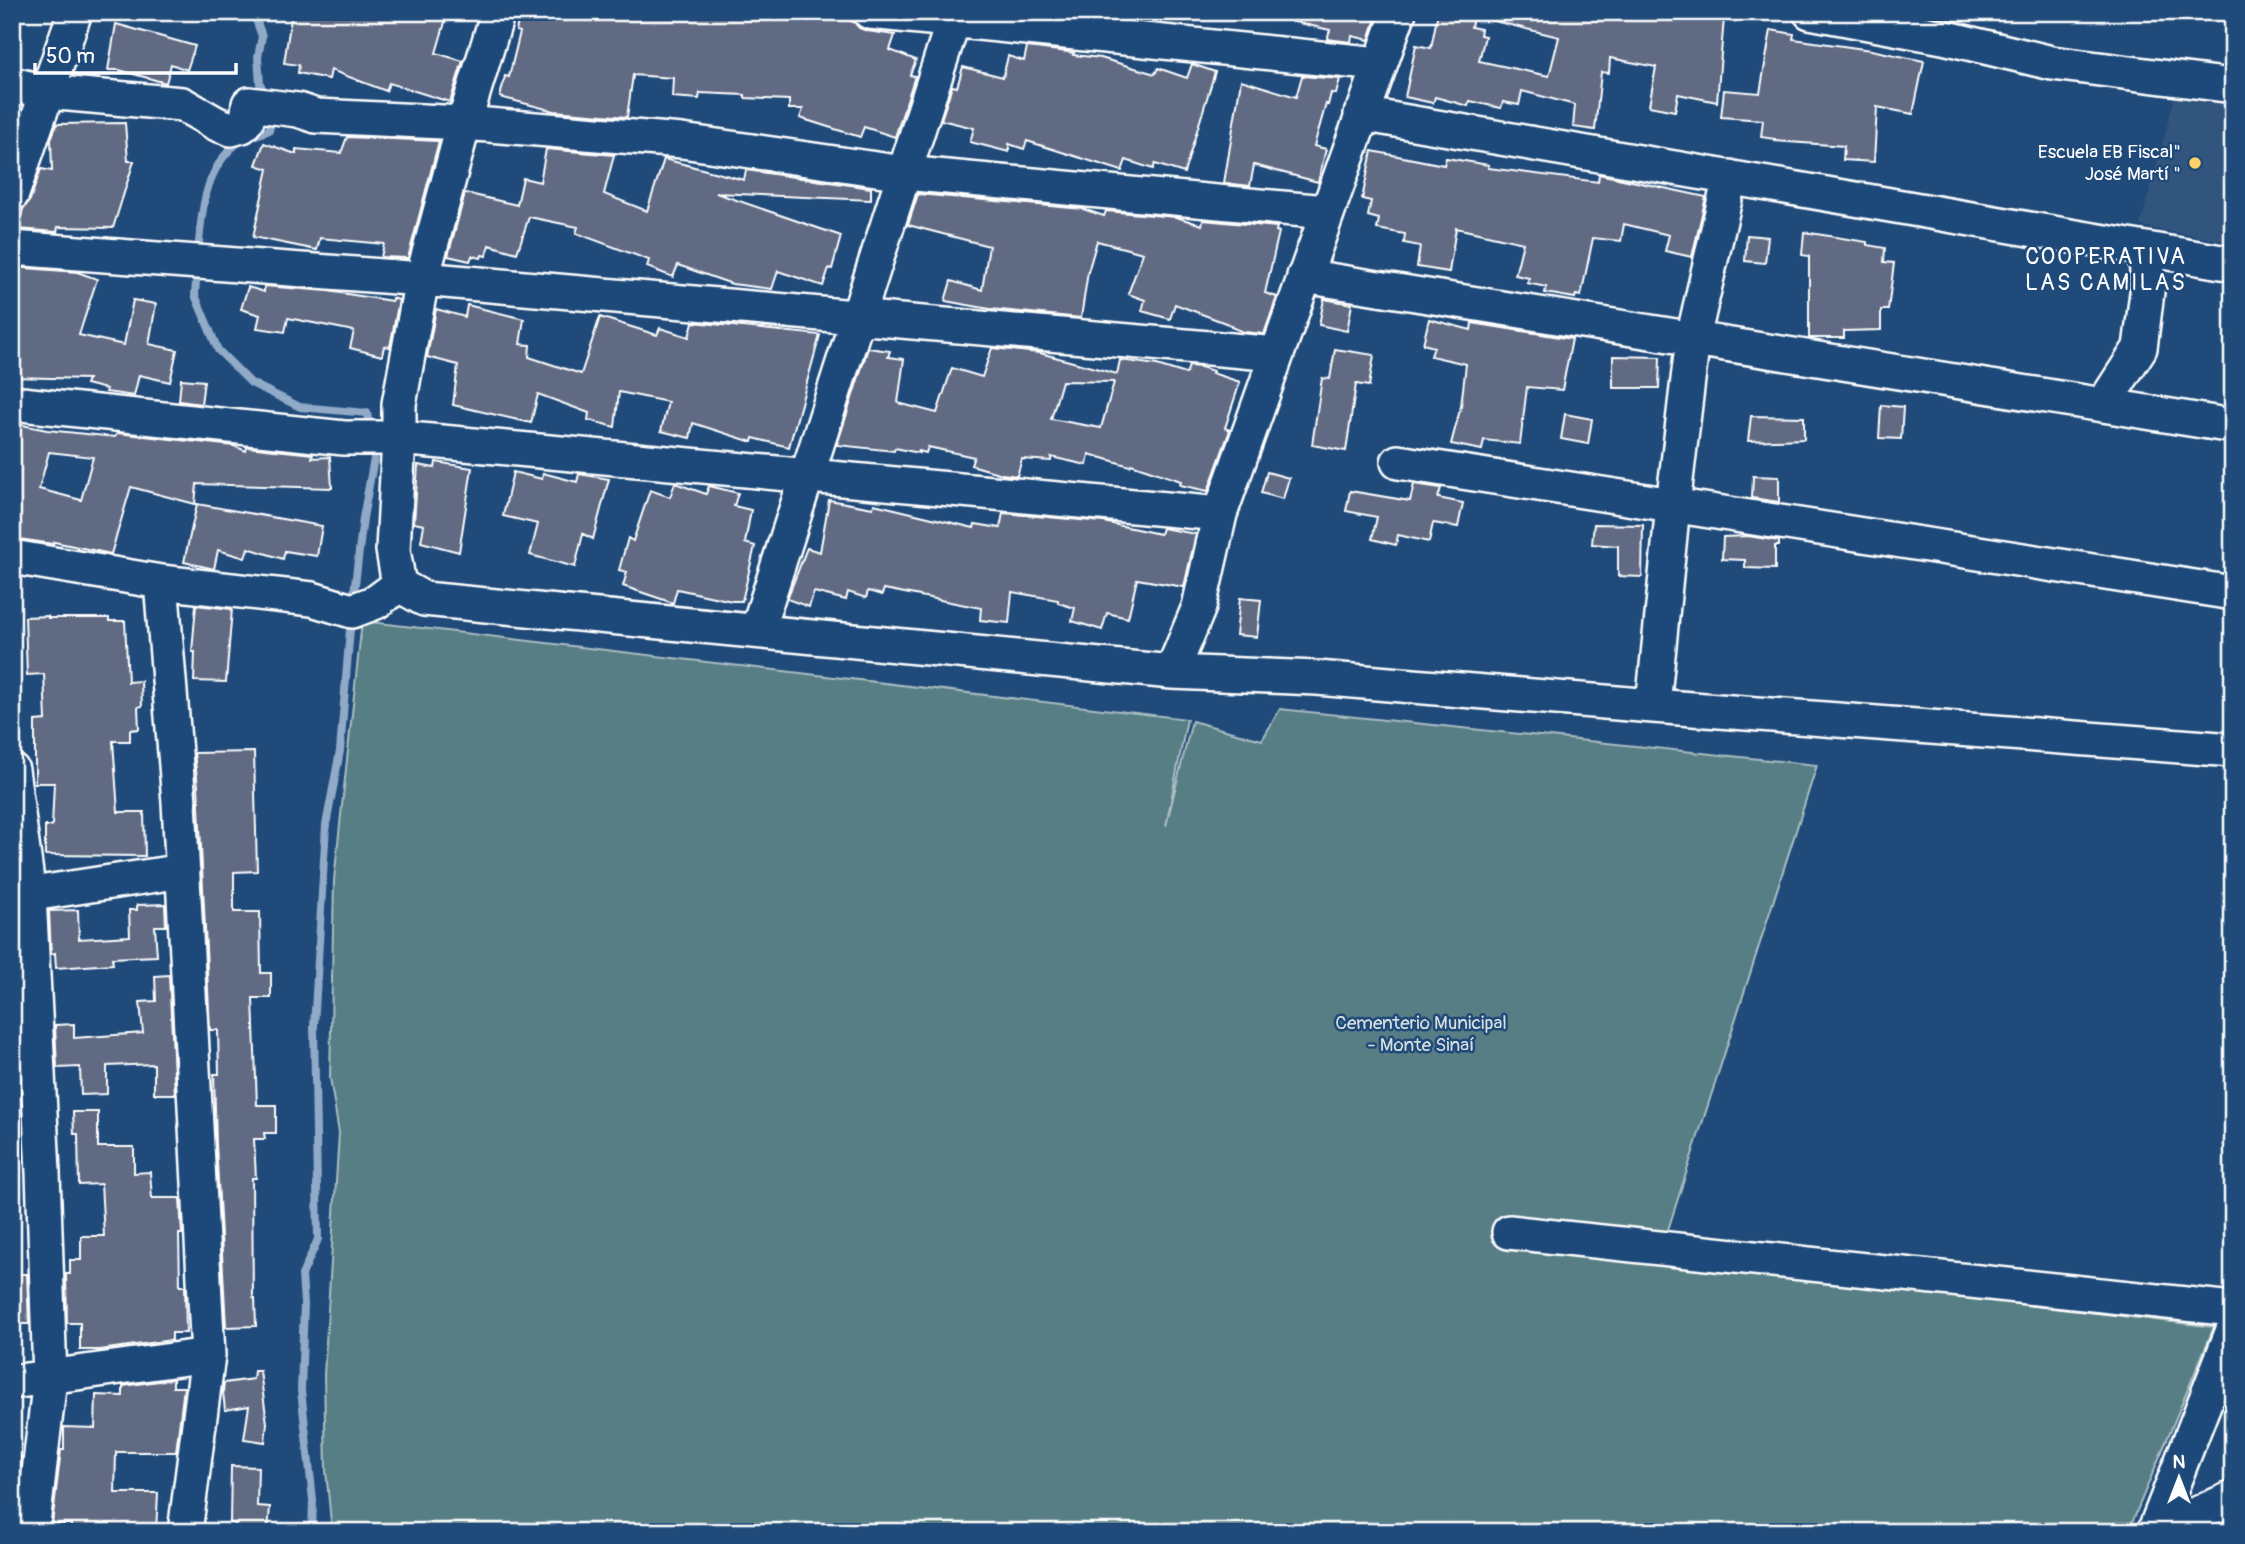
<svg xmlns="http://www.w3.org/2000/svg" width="2245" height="1544" font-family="Pangolin,sans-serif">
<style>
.built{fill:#33547d}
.green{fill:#577e84;stroke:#abbec2;stroke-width:2}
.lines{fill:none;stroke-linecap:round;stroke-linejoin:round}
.stream{stroke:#90aac7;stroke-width:8}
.building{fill:#616a83;stroke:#fff;stroke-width:2;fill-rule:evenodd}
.minor-casing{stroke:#fff;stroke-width:38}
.minor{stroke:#1f4a7a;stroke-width:33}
.poi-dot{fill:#ffd166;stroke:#1f4a7a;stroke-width:2.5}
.labels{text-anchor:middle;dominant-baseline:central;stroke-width:5;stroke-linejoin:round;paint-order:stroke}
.poi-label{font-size:19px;fill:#fff;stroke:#1f4a7a;text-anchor:end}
.park-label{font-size:19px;fill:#d5dfe0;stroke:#1f4a7a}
.quarter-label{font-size:23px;letter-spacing:2px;fill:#fff;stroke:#1f4a7a}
</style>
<rect width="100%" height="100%" fill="#1f4a7a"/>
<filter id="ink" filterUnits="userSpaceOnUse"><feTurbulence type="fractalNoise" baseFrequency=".0143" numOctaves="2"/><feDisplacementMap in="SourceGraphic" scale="14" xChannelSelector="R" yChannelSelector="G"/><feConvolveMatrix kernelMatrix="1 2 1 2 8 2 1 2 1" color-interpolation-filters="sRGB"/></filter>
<g filter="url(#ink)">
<path class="built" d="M2176 92 2233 100V243L2140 226Z"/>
<path class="green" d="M362 621 1187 719 1166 826 1192 721 1262 740 1280 709 1817 765 1658 1261 2214 1327 2128 1532H332L326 1471 324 1375 339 1133 330 1078 334 880Z"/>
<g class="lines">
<path class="stream" d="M255 12V17L262 36 258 57 260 84 267 97
M198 255C201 217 203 173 234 146 242 138 258 135 269 130L274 115
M197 268 195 295 218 350 251 383 300 407 367 413 371 431
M353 601 363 518 375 453 373 444
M313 1251 318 1239 314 1027 326 825 340 751 351 617
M312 1532 313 1500 301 1390 304 1304 302 1275 314 1248"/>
</g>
<path class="building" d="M292 12H448L436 53 463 61 450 102 389 83 386 91 331 70 329 79 298 73 299 65 284 63Z
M520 12H727L776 20 777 12 836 16 854 22 859 28 867 31 895 35 890 50 916 60 910 75 915 76 895 137 864 127 860 137 800 118 803 109H789V100L745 98V95L700 93 699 99 672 97 673 78 633 75 627 117 554 111 500 97 505 76 509 77 520 32 516 31Z
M1291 12H1378L1369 40 1352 36 1351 42 1327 39 1330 30 1290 21Z
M1438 12 1473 17 1471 27 1481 29 1480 35 1485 36 1479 61 1549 76 1559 37 1490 20 1491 12H1674L1724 18 1717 102 1678 94 1675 111 1649 106 1656 67 1610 58 1609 73 1601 72 1595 130 1573 127 1575 105 1522 91 1519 105 1503 102 1501 108 1470 101 1468 106 1435 97 1433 103 1405 97 1416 45 1431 48Z
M116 24 195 46 187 70 171 64 166 83 119 70H108Z
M1771 30 1794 34 1793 39 1871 50 1924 61 1913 114 1877 107 1874 162 1843 160 1844 146 1775 141V139L1761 137 1763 120 1721 117 1724 90 1760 93Z
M1027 47 1068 52 1074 53 1073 55 1101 58 1155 74 1158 68 1187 78 1192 64 1215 72 1184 173 1155 164 1153 169 1126 160 1122 171 1027 141 1024 149 1009 144V152L970 142 974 128 941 120 952 86 957 87 963 67 1003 77 1008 56 1024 61Z
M1302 76 1340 79 1336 94 1331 93 1328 105 1326 104 1314 146 1326 149 1318 182 1254 165 1250 186 1224 183 1241 80 1296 97Z
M125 123 128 161H134L113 228 58 227 57 232 18 229 23 209 30 200 41 169 52 171 51 139 57 124Z
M347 137 439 141 408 258 381 257 384 244 320 238 317 250 253 237 268 169 256 165 264 143 296 154V149L341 153Z
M546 149 614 155 604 194 647 211 664 159 744 180 746 170 871 188V200L716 193 841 236 832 269 829 268 823 286 778 271 772 289 732 284 678 265 673 277 647 267 649 260 576 233 578 227 529 217 517 253 489 245 486 256 482 255 481 258 472 256 470 261 448 256 465 193 517 205 523 178 540 182Z
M1372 151 1444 165 1446 158 1489 165 1488 168 1598 182 1599 174 1706 197 1692 257 1665 251 1669 235 1624 224 1621 241 1593 238 1581 296 1576 295 1575 298 1545 293 1546 287 1527 283 1529 278 1515 275 1523 243 1456 228 1449 272 1417 267 1420 246 1404 243 1405 234 1377 229 1379 219 1368 216 1371 201 1362 199Z
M918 194 1083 209 1104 216 1106 211 1176 217 1202 225 1203 220 1277 227 1276 231 1279 232 1265 293 1277 297 1264 334 1244 332 1231 327V325L1175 304 1170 319 1142 311 1145 300 1128 294 1143 253 1097 241 1088 272 1081 318 990 309 945 301 951 281 982 290 989 246 908 225Z
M1804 232 1867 242V245L1885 248 1884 262 1894 263 1888 310H1881V330L1844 331V338H1809V256L1802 255Z
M1747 235 1768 237 1765 263 1745 261Z
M12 267 77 272 97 279 79 335 124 345 133 300 156 304 149 344 177 350 170 382 139 375 134 396 106 392V389L86 384 88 379 12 377Z
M264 286 328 291 392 301V298L399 300 390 347 384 346 382 356 350 348 354 331 288 318 285 332 257 328 260 315 241 309 248 287 264 292Z
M1324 299 1352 304 1347 331 1319 325Z
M467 305 524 319 520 344 530 345 529 357 581 374 600 317 657 335 660 328 689 337 693 322 820 335 789 447 753 438 752 442 693 423 690 438 661 431 668 402 619 392 615 427 588 420 589 413 538 394 531 423 453 405 458 365 427 357 436 309 465 317Z
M1429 319 1471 330 1472 323 1572 339 1562 390 1527 387 1520 444 1484 440 1482 450 1451 444 1461 406 1466 364 1431 356 1434 347 1423 344Z
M868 348 890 351 888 357 904 359 898 403 937 413 952 368 982 377 992 348 1040 353 1117 374 1120 360 1157 365 1186 374 1189 366 1201 367 1213 371 1212 373 1240 382 1225 428 1230 430 1208 491 1180 485 1181 481 1131 464 1130 466 1089 454 1087 465 1051 457V461L1022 459 1017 476 1002 474 971 465 974 457 928 447 926 453 919 451V453L895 448 894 451 837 445ZM1062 381 1114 382 1101 428 1051 419Z
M1335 349 1374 355 1369 386 1356 384 1346 451 1312 445 1322 378 1330 379Z
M1613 356 1660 357 1659 388H1613Z
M181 379 204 381 201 404 179 401Z
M1881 405 1903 407 1901 439 1879 438Z
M1565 414 1592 419 1588 444 1561 439Z
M1751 416 1804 417V439L1748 441Z
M12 423 47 430 115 437 117 433 234 446 246 451 247 447 313 454 312 458 330 457 332 488 197 484 195 504 131 487 111 554 54 542 53 544 12 538ZM49 452 93 457 81 500 39 489Z
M436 462 472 468 459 552 421 542 424 525 414 523 418 465 435 468Z
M513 472 542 479 543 473 577 482 579 474 609 479 593 539 583 534 575 567 530 555 538 524 503 516Z
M1267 472 1289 478 1283 499 1261 493Z
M1753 476 1779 477V502L1752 498Z
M675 483 706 494 709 486 738 493 734 506 751 510 745 543 755 546 742 601H732L677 589 673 603 623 586 627 572 619 570 628 538 633 541 650 490 670 497Z
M1414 484 1441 488 1438 498 1463 503 1458 527 1433 523 1429 542 1398 535 1396 545 1372 539 1377 517 1346 511 1350 491 1410 501Z
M829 500 873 508 874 504 974 528 975 524 1000 528 1003 513 1103 522 1160 534 1162 528 1196 534 1184 587 1137 579 1128 618 1107 613 1102 630 1072 621 1075 608 1058 603V600L1012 592 1009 623 980 620 981 608 884 589 882 595 868 591 866 598 848 592 846 600 814 592 809 607 787 599 807 548 820 552Z
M197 504 322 526 317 556 285 551 283 559 248 548 245 558 218 550 214 569 184 562Z
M1594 524 1643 525 1642 577 1618 576V546L1592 544Z
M1748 536 1779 541V546H1775V569L1745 568V560L1722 559 1723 537Z
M1240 598 1261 600 1257 637 1236 635Z
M196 605 232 609 226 682 194 681 195 652H192Z
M48 616V618H109V621H125L128 682 141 681 142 706 138 707 139 729 130 730V741H113L118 812H144L145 856 45 855V826H52L54 783H35V721L46 720 44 674 27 675 25 617Z
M254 752 257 871 234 872V912H260L261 973H271V998H253L257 1105H276V1133H264L265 1139H254L256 1178H252L253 1298H255L256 1326 226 1327 216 1144 214 1074H219L218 1030H210L198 786 194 753Z
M165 904 166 926H155L157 956 112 958 113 964 56 968 55 953 51 954 49 911 78 910 79 939 130 936 129 910H137V905Z
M169 975 175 1094H154V1064L107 1066V1094L81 1095 80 1067 57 1068 55 1025 74 1024V1038L143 1033 140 1002 156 1001 155 976Z
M73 1112H98V1147H134V1173L150 1172 152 1198H180L182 1234H179L180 1286H185L186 1333H172V1340L100 1350H80V1323H67L66 1274H70V1260H81V1236H104L101 1184 79 1185 78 1134H74Z
M12 1274H27L29 1324H12Z
M254 1371H260L267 1423 265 1442 244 1439 249 1406 225 1410 223 1392 224 1383 253 1379Z
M173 1379V1387H184L176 1452H116L115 1493H158L156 1532H71V1524H52L61 1450H64V1427L95 1428 96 1395 123 1396V1386Z
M12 1457H21L14 1523H12Z
M231 1466 258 1467 257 1506 270 1507 268 1532 234 1531 235 1523H230Z"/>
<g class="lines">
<defs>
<path id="minor" d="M498 12 464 123 422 279 399 404V438L393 550 399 585 424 599 1172 672 1317 678 1653 706 1673 505 1693 338 1730 177
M870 12 1379 64
M1810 12 1943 37 2052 63 2233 86
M12 84 47 92 182 104 217 124 231 129 242 126 247 120 249 104 298 110 316 116 464 123 682 141 904 173 1326 212
M1361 114 2233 264
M12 194 75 12
M12 248 422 279 1277 354
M1304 276 2233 426
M12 403 344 438H399L1220 514
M2103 405 2140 348 2148 284 2145 249
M1398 462 2233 593
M12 557 161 582 312 599 352 611 376 602 399 585
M161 582 179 802 208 1355 185 1532
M757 631 956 12
M1172 672 1199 607 1220 514 1399 12
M1653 706 2233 750
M12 770 29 895 43 1172 50 1378 32 1532
M12 897 183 871
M1509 1232 2233 1309
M12 1382 208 1355
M2154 1532 2233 1330
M2155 1532 2233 1498"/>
</defs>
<use href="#minor" class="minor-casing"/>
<use href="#minor" class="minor"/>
</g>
</g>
<circle class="poi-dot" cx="2195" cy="163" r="7"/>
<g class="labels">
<g class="poi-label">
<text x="2181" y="152">Escuela EB Fiscal"<tspan x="2181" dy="22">José Martí "</tspan></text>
</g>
<g class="park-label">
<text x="1421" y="1023">Cementerio Municipal<tspan x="1421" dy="22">- Monte Sinaí</tspan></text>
</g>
<g class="quarter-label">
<text x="2106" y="256">COOPERATIVA<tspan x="2106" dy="26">LAS CAMILAS</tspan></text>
</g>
</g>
<rect width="2245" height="1544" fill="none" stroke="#1f4a7a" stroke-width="42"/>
<rect x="21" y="21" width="2203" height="1502" fill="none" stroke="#fff" stroke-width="2.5" filter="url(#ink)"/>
<g transform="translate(2179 1478)" stroke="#1f4a7a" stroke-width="5" paint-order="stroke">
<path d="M0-5L12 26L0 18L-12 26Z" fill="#ffffff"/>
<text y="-10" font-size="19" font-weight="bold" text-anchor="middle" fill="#ffffff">N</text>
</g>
<path d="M35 63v10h201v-10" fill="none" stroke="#ffffff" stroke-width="3.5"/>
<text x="46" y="63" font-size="21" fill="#ffffff" stroke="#1f4a7a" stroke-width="5" paint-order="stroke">50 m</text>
</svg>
